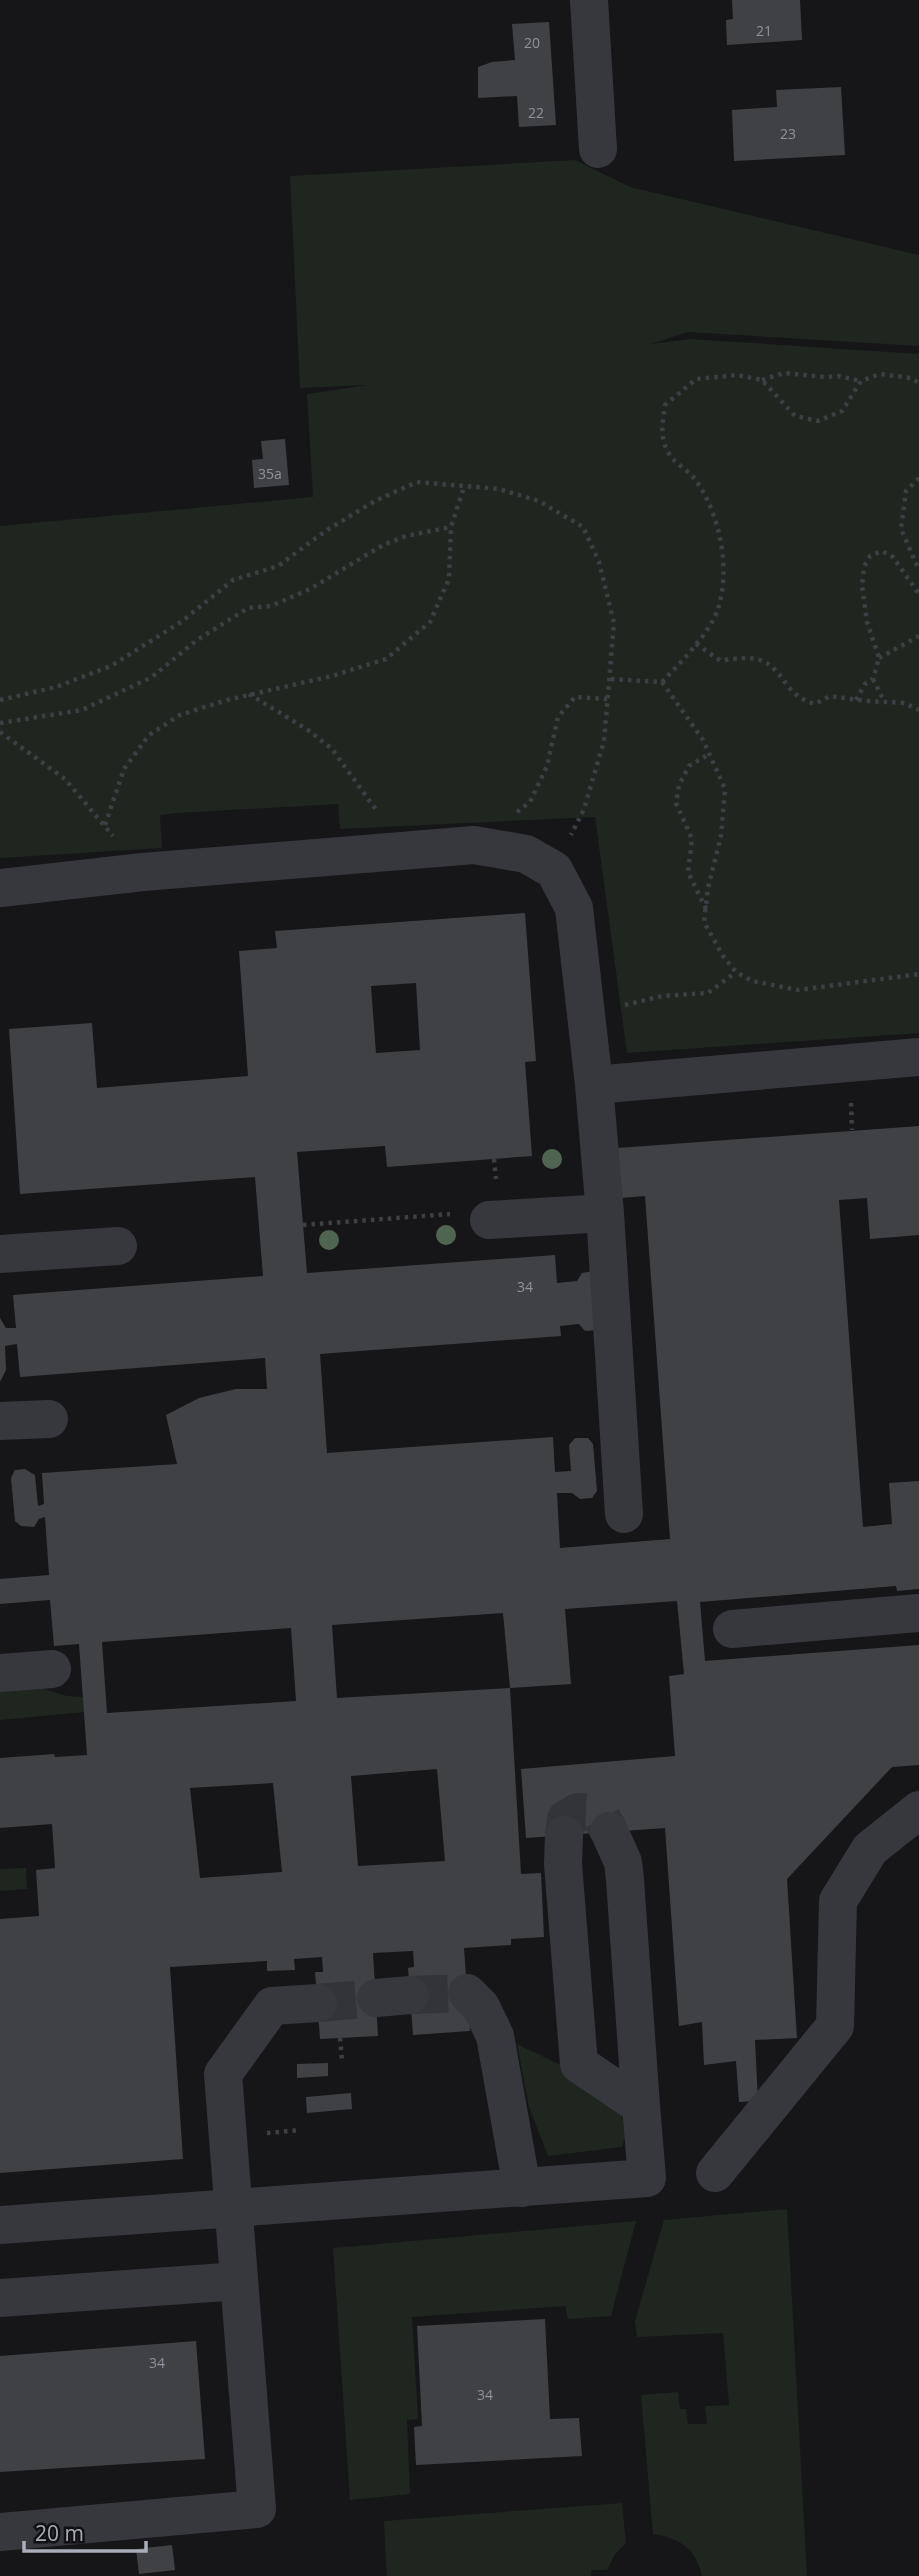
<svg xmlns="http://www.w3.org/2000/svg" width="919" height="2576" font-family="'Open Sans',sans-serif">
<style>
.green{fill:#1e261f}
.building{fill:#404145;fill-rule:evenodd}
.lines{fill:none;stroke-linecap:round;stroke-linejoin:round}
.minor-tunnel{stroke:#333438;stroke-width:38;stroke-dasharray:38 19;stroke-linecap:butt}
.path{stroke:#3d3f44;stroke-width:4.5;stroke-dasharray:3.5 5;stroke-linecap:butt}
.minor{stroke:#37383d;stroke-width:38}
.tree{fill:#506452}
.labels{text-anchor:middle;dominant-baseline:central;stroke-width:7;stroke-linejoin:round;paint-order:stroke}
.number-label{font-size:14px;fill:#8e929b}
</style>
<rect width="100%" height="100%" fill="#161618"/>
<path class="green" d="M575 160 630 187 919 255V346L688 332 651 344 690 339 919 354V1033L627 1053 595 817 340 829 338 804 177 813 160 815 162 848 0 858V526L313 497 307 394 367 385 300 388 290 176Z
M30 1685 67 1696 83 1697 84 1712 0 1720V1687Z
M26 1868 27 1889 0 1891V1869Z
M517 2044 579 2074 622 2115 625 2137 622 2147 548 2156 529 2107Z
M787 2209 807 2576H702C696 2549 680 2538 653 2534L641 2395 678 2392 680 2409H686L688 2424H707L705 2406 729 2405 723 2333 637 2337 635 2321 664 2220Z
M636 2221 611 2316 568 2319 565 2306 412 2317 418 2419 407 2420 410 2494 350 2500 333 2248Z
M622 2503 626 2543 615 2554 607 2570H591V2576H387L384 2521Z"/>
<path class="building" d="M732 0H800L802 40 727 45 726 20 733 19Z
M549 22 556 125 519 127 517 96 478 98V67L492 62 515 60 512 24Z
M841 87 845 155 734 161 732 110 777 107 776 90Z
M285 439 289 485 254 488 252 460 263 459 261 441Z
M525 913 536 1061 525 1062 532 1156 387 1167 385 1146 297 1152 307 1273 555 1255 557 1283 577 1281 582 1273 593 1271 598 1330 585 1331 579 1324 560 1326 561 1336 320 1354 327 1453 553 1437 555 1472 571 1471 569 1445 575 1438H588L593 1444 597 1491 592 1498 580 1499 572 1493H557L560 1548 670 1539 645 1196 621 1198 618 1148 919 1126V1235L870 1239 867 1198 839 1200 863 1527 892 1524 889 1483 919 1481V1589L897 1591 896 1586 700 1602 705 1661 919 1645V1765L892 1767 787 1879 797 2038 755 2040 758 2101 739 2102 736 2061 704 2065 702 2022 679 2026 665 1828 526 1838 521 1769 675 1756 669 1676 684 1674 677 1601 565 1609 571 1684 510 1688 503 1613 332 1625 337 1698 510 1688 521 1874 541 1873 544 1937 511 1939V1945L464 1948 470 2031 413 2035 408 1968 414 1967 413 1951 373 1953 378 2036 320 2039 315 1972H323L322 1957 294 1959 295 1970 267 1971V1961L170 1967 183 2159 0 2173V1919L39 1916 36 1870 55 1868 52 1824 0 1828V1758L54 1754 55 1757 87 1755 79 1644 54 1646 50 1600 0 1604V1579L49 1575 45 1517 39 1519 34 1527 21 1526 15 1521 11 1478 15 1470 25 1469 35 1475 38 1506 44 1504 42 1473 177 1464 166 1415 199 1398 236 1389H267L265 1358 20 1377 17 1344 5 1346 6 1370 0 1382V1318L6 1328H16L13 1295 263 1276 255 1177 20 1194 9 1029 92 1023 97 1088 248 1076 239 951 277 948 275 931ZM416 983 420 1050 376 1053 371 986ZM291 1628 296 1701 107 1713 102 1642ZM437 1769 445 1861 358 1866 351 1776ZM273 1783 282 1872 200 1878 190 1788Z
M328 2063V2076L297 2078V2064Z
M351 2093 352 2109 307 2113 306 2097Z
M545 2319 550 2419 579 2418 582 2456 416 2465 414 2427 422 2426 417 2326Z
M196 2341 205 2459 0 2472V2356Z
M172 2545 175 2570 139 2574 136 2549Z"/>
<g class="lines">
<path class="minor-tunnel" d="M564 1835 566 1819 578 1812 599 1813 609 1831
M410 1995 467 1993
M318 2003 376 1998"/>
<path class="path" d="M762 380 784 373 825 377 838 376 861 381
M919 478 906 491 901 529 919 570
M696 644 721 661C790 646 771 692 815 704L830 696 867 701 904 703 919 710
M879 658 919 636
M611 679 662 682
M873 679 884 701
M662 682C680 663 710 633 718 609 731 568 720 514 695 479 688 471 678 465 671 457 659 439 662 425 665 405L696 379 737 375 762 380 795 416 818 421 842 411 861 381 880 374 911 378 919 383
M662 682 703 740 725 789 721 836 708 888 704 922 723 956 736 972 752 981 798 990 919 974
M249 694 308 730 332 749 377 811
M0 700 56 687 111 666 181 622 233 580 278 566 327 530 375 501 417 482 499 489 539 501 583 527 599 562 614 623 604 741 584 809 571 835
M856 700 865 684 873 679 879 658 867 622 862 586 864 567 870 556 882 551 893 557 919 594
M0 723 82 710 152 677 197 640 248 608 271 606 310 589 383 545 406 536 451 527
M0 732 65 779 113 836
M517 812 530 802 547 766 558 717 575 697 609 699
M105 825 124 769 149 735 180 715 227 700 332 676 386 659 430 622 449 579 451 527 464 487
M706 909 688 872 692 839 676 803 679 785 689 766 709 754
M625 1005 662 996 708 993 736 972
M851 1103 852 1130
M494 1159 496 1179
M303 1225 450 1214
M340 2038 342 2061
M267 2133 301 2130"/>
<path class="minor" d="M589 0 598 149
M0 888 143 872 474 845 526 854 554 870 574 908 594 1085 605 1213 624 1514
M594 1085 919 1057
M489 1220 605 1213
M0 1254 118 1246
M0 1421 49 1419
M732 1629 919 1613
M0 1673 52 1669
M564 1835 563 1864 579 2064 641 2106 625 1880 623 1862 609 1831
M467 1993 481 2007 495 2036 522 2188
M376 1998 410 1995
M715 2173 835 2026 838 1901 870 1849 919 1810
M0 2225 647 2178 641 2106
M0 2298 239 2281
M0 2532 257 2509 223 2074 272 2006 318 2003"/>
</g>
<g class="tree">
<circle cx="552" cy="1159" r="10"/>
<circle cx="446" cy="1235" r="10"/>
<circle cx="329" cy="1240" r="10"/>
</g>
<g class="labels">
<g class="number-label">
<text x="764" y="30">21</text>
<text x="532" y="42">20</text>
<text x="536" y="112">22</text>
<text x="788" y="133">23</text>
<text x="270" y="473">35a</text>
<text x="525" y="1286">34</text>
<text x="157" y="2362">34</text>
<text x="485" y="2394">34</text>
</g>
</g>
<path d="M24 2541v10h122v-10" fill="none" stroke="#a8adb8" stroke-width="3.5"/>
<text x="35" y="2541" font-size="21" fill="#a8adb8" stroke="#111113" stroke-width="5" paint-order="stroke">20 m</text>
</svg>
